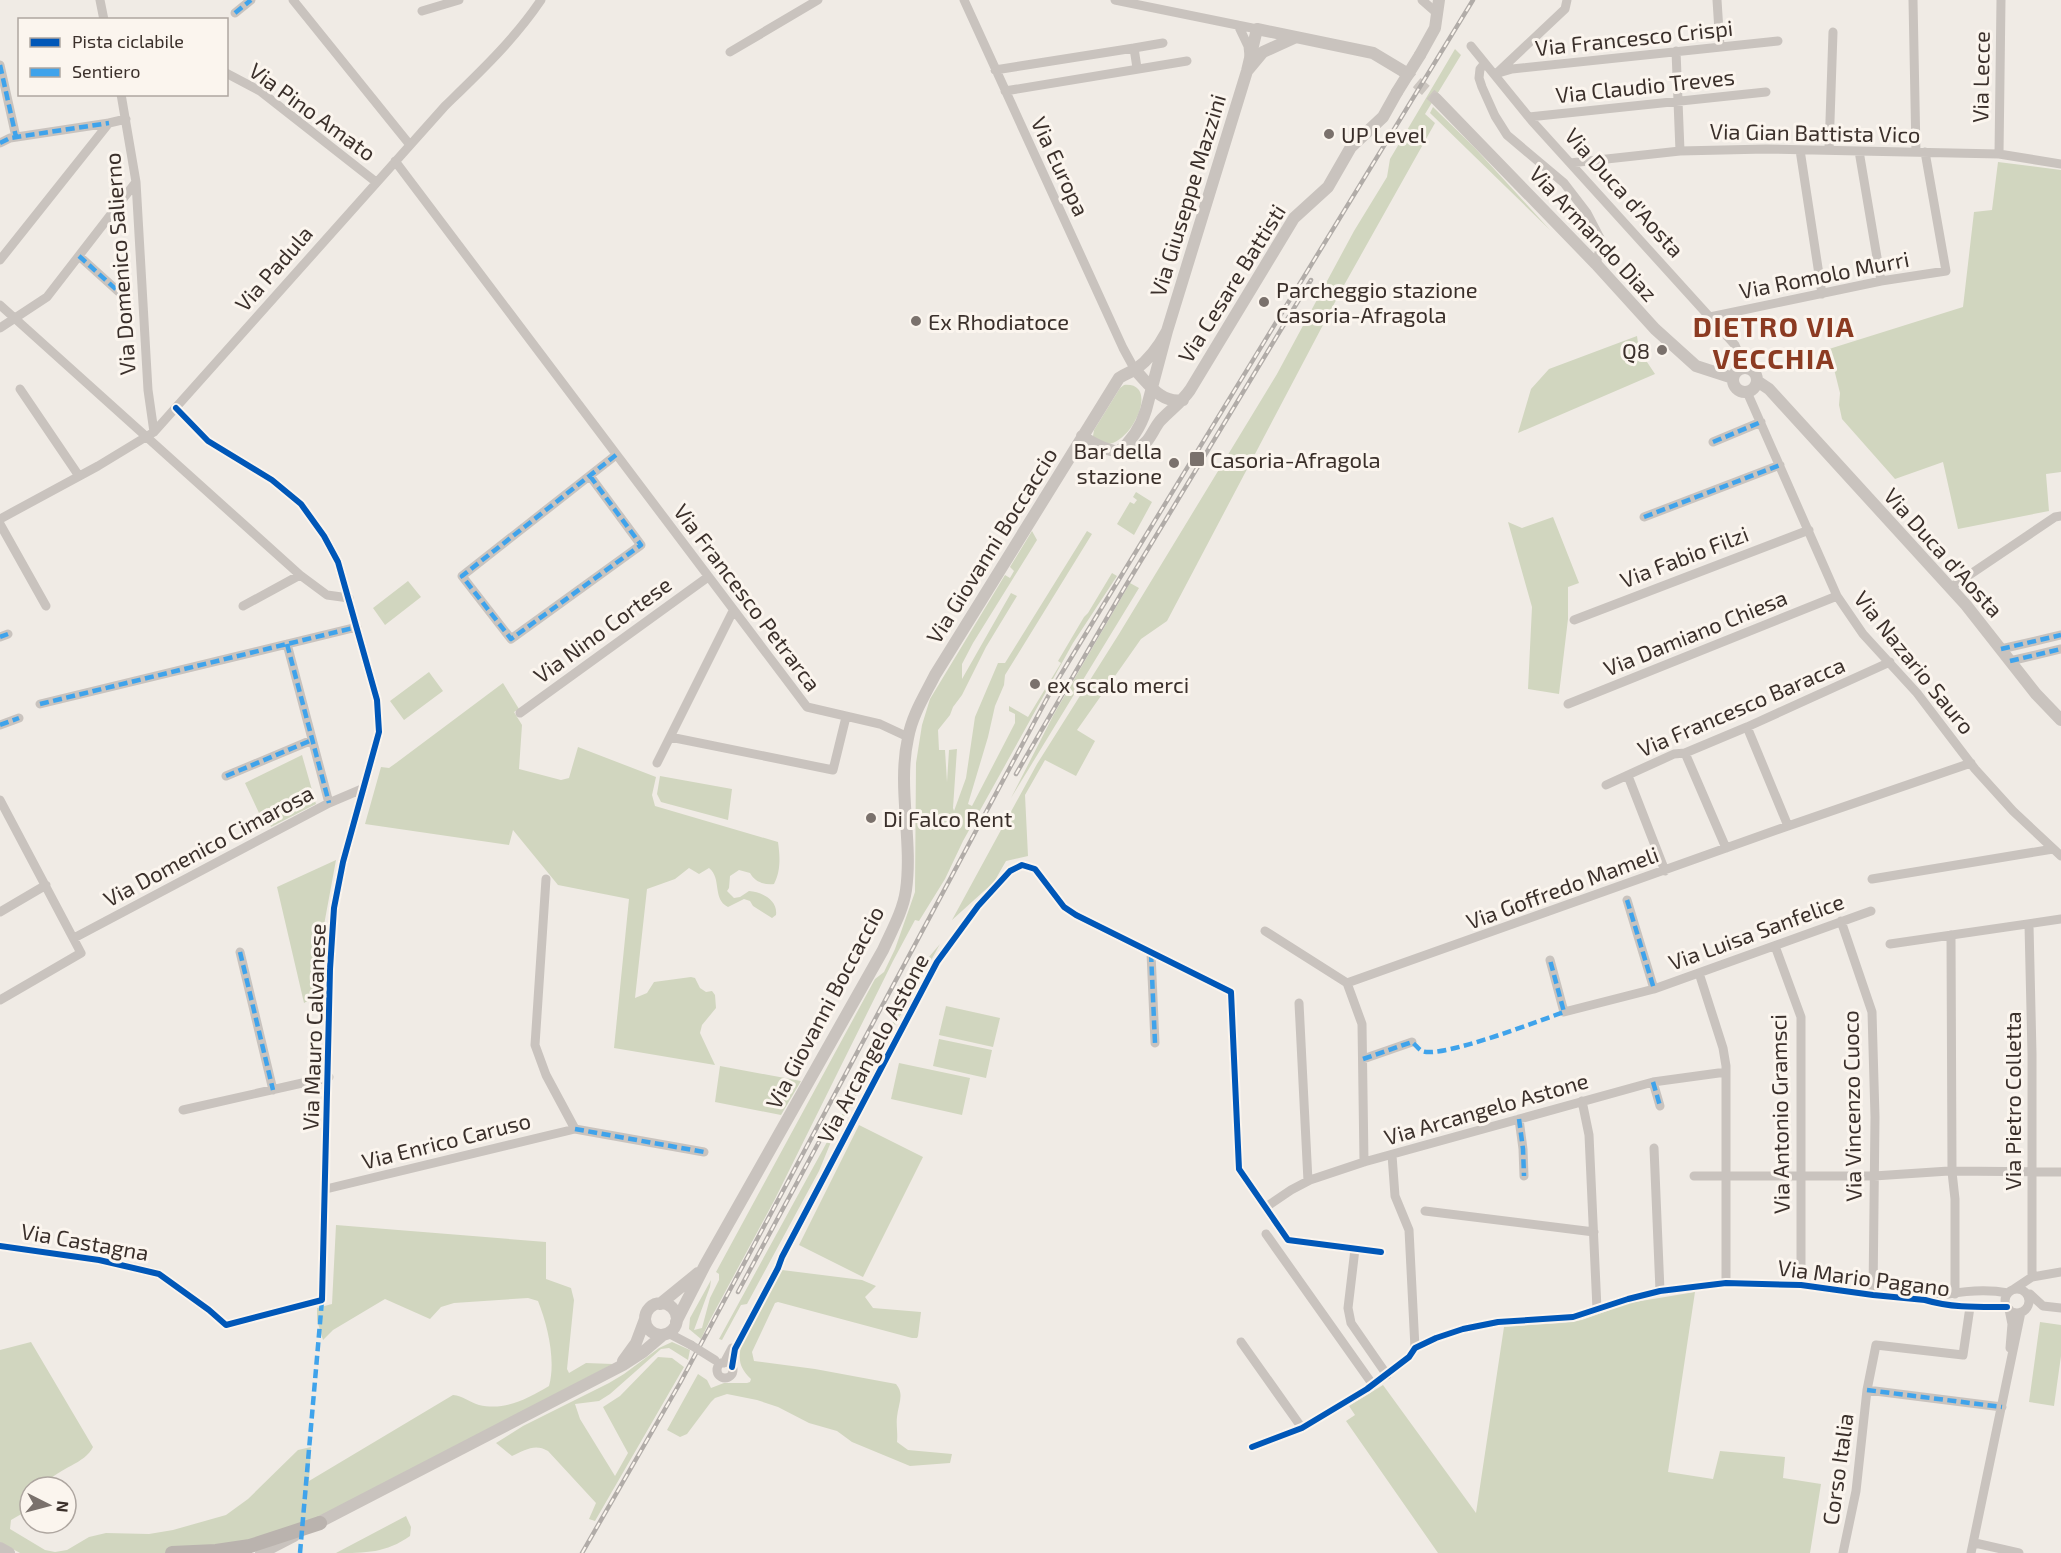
<svg xmlns="http://www.w3.org/2000/svg" width="2061" height="1553" font-family="'Exo 2',sans-serif">
<style>
.green{fill:#d1d6bf}
.lines{fill:none;stroke-linecap:round;stroke-linejoin:round}
.tertiary-tunnel{stroke:#ccc6c0;stroke-width:12;stroke-dasharray:12 6;stroke-linecap:butt}
.minor{stroke:#c9c3be;stroke-width:9}
.tertiary{stroke:#c9c3be;stroke-width:12}
.secondary{stroke:#bab3ae;stroke-width:14}
.rail-casing{stroke:#b1aca8;stroke-width:4.5}
.rail{stroke:#fbf5ee;stroke-width:2;stroke-dasharray:7;stroke-linecap:butt}
.minor-bridge{stroke:#c9c3be;stroke-width:9}
.tertiary-bridge{stroke:#c9c3be;stroke-width:12}
.quiet{stroke:#3fa3eb;stroke-width:4.5;stroke-dasharray:9 4.5;stroke-linecap:butt}
.cycleway-casing{stroke:#fbf5ee;stroke-width:10}
.cycleway{stroke:#0057b8;stroke-width:6}
.poi-dot{fill:#7a716c;stroke:#fbf5ee;stroke-width:2}
.labels{text-anchor:middle;dominant-baseline:central;stroke-width:6;stroke-linejoin:round;paint-order:stroke}
.street-label{font-size:22px;fill:#3b302b;stroke:#fbf5ee}
.poi-label{font-size:22px;fill:#3b302b;stroke:#fbf5ee;text-anchor:start}
.district-label{font-size:28px;font-weight:bold;letter-spacing:1.5px;fill:#8c3b22;stroke:#fbf5ee}
</style>
<rect width="100%" height="100%" fill="#f0ebe5"/>
<path class="green" d="M1455 49 1461 55 1425 114 1435 123 1343 287 1167 621 1141 639 1077 730 1095 741 1076 776 1045 760 1025 795 1028 856 1006 861 994 882 952 920 1037 764 1119 634 1277 374 1354 231 1387 177 1390 159Z
M1433 107 1474 147 1550 230 1430 113Z
M1998 162 2061 170V472L2046 474 2049 511 1958 529 1943 462 1895 479 1842 419 1839 405 1840 393 1829 349 1963 307 1974 212 1992 210Z
M1637 336 1639 350 1655 374 1518 433 1531 389 1549 369Z
M1124 385C1168 381 1118 471 1093 436L1094 430 1120 388Z
M1136 492 1152 502 1134 535 1117 524 1130 502 1134 504 1137 500 1133 497Z
M1553 517 1579 583 1568 587V619L1559 694 1528 689 1532 607 1508 522 1522 528Z
M1032 531 1037 540 973 643 962 664V679L1011 593 1017 596 986 647 962 695 953 707 950 715 938 730 939 750H945L947 782 949 750 957 749 953 808 954 811 966 778 975 717 998 663H1005L1087 531 1092 534 1005 675 1004 685 995 706 988 737 968 804 972 806 1015 723V714L1009 711V706L1028 717 1061 663 1058 661 1084 617 1088 613 1112 573 1117 576 1073 643 963 841 945 879 919 921 915 920 893 961 775 1199 710 1320 701 1339 689 1329 690 1318 711 1280 710 1287 694 1330 702 1328 710 1298 719 1280V1274L716 1272 875 979 884 972 895 949 915 892 916 763 922 725 930 699 1005 575 1010 578 1014 571 1010 567Z
M408 581 421 597 385 625 373 608Z
M1130 583 1139 588 1011 798 1054 714Z
M429 672 443 691 404 720 390 701Z
M503 683 519 709 514 712 522 725 519 769 561 780 569 778 578 747 656 777 652 795 655 806 778 842C780 856 781 871 774 884 764 885 755 882 750 873L739 870 730 876 729 888 727 891 734 898 740 897 749 891C762 892 778 900 776 915L772 918 753 906 750 901 744 899 728 907C712 899 722 878 709 868L699 874 689 868 675 879 647 889 635 998 647 993 654 982 691 977 695 978 700 988 706 992 712 991 715 995 716 1008 702 1025 700 1033 715 1065 614 1048 629 899 558 885 513 830 509 845 365 824 381 767 389 768 396 763Z
M302 755 316 804 271 827 263 811 259 813 245 783Z
M660 776 732 789 728 820 661 802 657 794Z
M336 860 324 925 322 993 304 1003 277 887Z
M940 944 833 1137 819 1171 747 1304 741 1305 722 1340 719 1339 894 1020 917 971Z
M946 1006 1000 1018 993 1047 939 1035Z
M939 1039 992 1050 986 1078 933 1066Z
M899 1063 970 1078 962 1115 891 1099Z
M720 1066 801 1081 781 1115 715 1102Z
M859 1125 923 1157 863 1277 799 1245Z
M336 1225 546 1242V1279L571 1288 574 1300 567 1369 569 1373 586 1363 613 1364 324 1516 218 1553H20L0 1542V1350L31 1342 93 1447C85 1464 58 1468 47 1483L48 1487H30V1509L11 1520 10 1529 45 1550 55 1552 67 1550 89 1537 106 1533 149 1534 173 1530 226 1515 248 1499 298 1450 311 1447 309 1481 453 1395C463 1396 469 1402 479 1405 505 1411 527 1399 549 1386 556 1361 548 1326 538 1301L528 1298 454 1303 441 1307 430 1319 385 1299 333 1330 323 1340 317 1320V1308L332 1304Z
M782 1270 862 1280 876 1286 865 1297 873 1308 921 1312 918 1336 917 1338H912L778 1302 775 1303 752 1352 754 1361 815 1369 896 1384C905 1394 898 1405 897 1417 896 1425 898 1433 897 1442L908 1450 952 1454 950 1463 910 1466 852 1442 837 1431 809 1423 778 1407 757 1400 727 1394 715 1398 711 1402 687 1434 680 1437 667 1430 698 1374 707 1380 711 1388 724 1383H747L750 1382 751 1379C740 1368 738 1361 741 1346Z
M1695 1292 1668 1472 1713 1479 1720 1451 1785 1457 1783 1478 1821 1484 1810 1553H1438L1346 1421 1355 1415 1349 1406 1383 1385 1476 1513 1504 1327 1561 1323 1582 1320 1629 1303Z
M2040 1322 2061 1325V1356L2054 1406 2029 1402Z
M672 1342 690 1350 688 1360 669 1348 661 1349 610 1394 599 1401 575 1404 580 1419 615 1476 628 1453 603 1407 620 1396 658 1357 672 1358 684 1367 595 1521 589 1519 596 1503 548 1451C535 1443 525 1450 512 1456L496 1443 523 1426 609 1383 624 1374 659 1348Z
M406 1516 411 1527 410 1536C386 1553 366 1553 336 1553Z"/>
<g class="lines">
<path class="tertiary-tunnel" d="M1403 71 1436 99"/>
<path class="minor" d="M100 0 104 20
M293 0 410 145
M964 0 1123 348 1135 370
M1115 0 1257 29
M1422 0 1438 14
M1717 0 1720 47
M1913 0 1916 152
M422 11 459 0
M235 13 251 0
M1238 25 1248 46 1249 56
M1471 46 1532 121 1735 345 1745 368
M1134 48 1163 43
M1676 51 1680 151
M730 52 818 0
M1484 64 1480 69 1479 78 1482 87 1495 116 1507 135 1564 183 1587 213 1600 238 1601 245 1596 264
M0 65 16 137
M995 70 1134 48 1137 68
M226 73 260 91 376 182
M1497 73 1565 9 1567 0
M1495 74 1512 69 1778 41
M1005 91 1187 61
M121 94 136 182 148 390 154 432
M1529 117 1766 92
M0 143 10 138 109 123
M1800 150 1822 294
M1829 150 1833 32
M1859 151 1881 281
M1999 154 2001 0
M395 161 807 707 880 724 908 737
M1570 163 1680 151 1766 149 1999 154 2061 164
M79 256 120 293
M0 260 109 123 126 119
M0 305 300 575 327 595 349 598
M1710 317 1881 281 1946 271 1925 152
M0 328 47 297 136 182
M20 389 79 476
M1747 392 1837 596 1863 634 1917 693 1975 769 2013 811 2061 856
M1713 442 1761 422
M590 476 641 545 511 639 462 576 616 455
M1644 517 1780 465
M0 519 98 466 154 432 445 106C480 72 514 40 541 0
M0 524 46 606
M1950 588 2055 517 2061 516
M243 606 300 575
M1574 620 1809 530
M0 637 8 634
M287 644 329 803
M2001 649 2061 635
M2010 661 2061 649
M40 704 357 627
M1568 704 1837 596
M520 713 708 577
M0 725 19 718
M1747 727 1788 826
M670 737 833 770 846 717
M1685 753 1726 848
M657 763 733 611
M226 776 312 740
M1628 776 1665 871
M1606 785 1674 754 1685 753 1747 727 1890 662
M0 800 81 953 0 1000
M1872 879 2053 849
M1627 900 1654 989
M0 912 46 885
M1841 921 1872 1012 1875 1117 1873 1295
M2029 925 2032 1054V1277
M1265 931 1347 983
M1951 935 1952 1172 1955 1199V1294
M74 938 329 803 362 789
M1890 944 2061 919
M1775 946 1801 1017V1285
M240 952 273 1090
M1151 953 1155 1043
M1550 960 1564 1012 1654 989 1871 911
M1699 973 1723 1048 1726 1066V1283
M1347 983 1788 826 1971 763
M1347 983 1362 1024 1364 1162
M1299 1003 1308 1181
M1363 1059 1412 1042
M1653 1082 1660 1106
M1582 1101 1589 1135 1597 1309
M183 1110 329 1077
M1519 1119 1523 1149 1524 1176
M575 1129 704 1152
M1654 1148 1660 1291
M1392 1155 1395 1196 1409 1230 1415 1348
M1694 1176H1874L1949 1171 2061 1172
M326 1189 575 1129 546 1075 535 1045 546 879
M1266 1207 1291 1190 1310 1180 1364 1162 1653 1082 1726 1072
M1425 1211 1594 1232
M1266 1234 1373 1385
M0 1246 99 1260 159 1274 209 1310 226 1325 322 1300 330 969 334 908 343 862 379 732 377 700 338 562 324 536 301 504 272 480 208 441 176 408
M1355 1249 1348 1308 1351 1323 1387 1375
M2014 1289 2032 1277 2061 1272
M2005 1301a12 12 0 1 1 24 0a12 12 0 1 1-24 0Z
M2027 1294H2030L2043 1306 2061 1308
M1925 1300C1950 1292 1982 1288 2008 1293
M2009 1309 2012 1324 2010 1348
M668 1333 691 1345
M1241 1342 1302 1428
M717 1370a8 8 0 1 1 16 0a8 8 0 1 1-16 0Z
M724 1363 732 1348
M732 1367 735 1349 778 1268 782 1257 937 962 978 906 1010 871 1022 865 1035 869 1064 907 1076 915 1231 992 1239 1169 1288 1240 1381 1252
M1867 1390 2002 1407
M1252 1447 1302 1428 1367 1389 1409 1357 1415 1348 1436 1338 1463 1329 1498 1322 1573 1317 1628 1299 1660 1291 1726 1283 1801 1285 1873 1295 1925 1300C1952 1308 1979 1307 2007 1307
M1975 1543 2019 1553
M1843 1553 1856 1491 1867 1390 1876 1345 1963 1355 1970 1307
M1971 1553 2021 1312"/>
<path class="tertiary" d="M1420 55 1435 28 1439 0
M1248 70 1263 52 1296 37
M1436 99 1596 264 1655 329 1696 366 1733 378
M1733 380a12 12 0 1 1 24 0a12 12 0 1 1-24 0Z
M1135 370C1149 384 1161 404 1183 400
M1757 381 1769 389 1966 605 2036 694 2061 720
M1082 436C1100 448 1129 462 1147 441 1152 435 1155 427 1160 421 1170 410 1181 403 1190 390L1294 218 1328 187 1351 147 1383 117 1397 92
M1118 452C1132 441 1141 426 1146 410L1167 331 1247 71 1257 29 1373 53 1403 71
M645 1319a16 16 0 1 1 32 0a16 16 0 1 1-32 0Z
M660 1304 698 1273
M676 1322 705 1265 883 950C892 930 903 911 906 890 913 840 897 787 908 738 912 715 925 695 935 675L1119 378C1125 374 1131 372 1136 369 1150 359 1159 346 1167 331
M623 1361 636 1343 645 1319
M312 1526 623 1365 643 1352 663 1335
M0 1548 9 1553
M261 1553 294 1536"/>
<path class="secondary" d="M172 1553 216 1551 250 1546 320 1523"/>
<defs>
<path id="rail" d="M1016 774 1125 587 1311 280
M738 1292 819 1142
M582 1553 680 1383 1052 689 1473 0"/>
</defs>
<use href="#rail" class="rail-casing"/>
<use href="#rail" class="rail"/>
<path class="minor-bridge" d="M691 1345 715 1360"/>
<path class="tertiary-bridge" d="M1397 92 1420 55"/>
<path class="quiet" d="M235 13 251 0
M0 65 16 137
M0 143 10 138 109 123
M79 256 120 293
M1713 442 1761 422
M590 476 641 545 511 639 462 576 616 455
M1644 517 1780 465
M0 637 8 634
M287 644 329 803
M2001 649 2061 635
M2010 661 2061 649
M40 704 357 627
M0 725 19 718
M226 776 312 740
M1627 900 1654 989
M240 952 273 1090
M1151 953 1155 1043
M1363 1059 1412 1042C1415 1044 1419 1050 1422 1051 1441 1059 1541 1020 1564 1012L1550 960
M1653 1082 1660 1106
M1519 1119 1523 1149 1524 1176
M575 1129 704 1152
M1867 1390 2002 1407
M300 1553 322 1300"/>
<defs>
<path id="cycleway" d="M0 1246 99 1260 159 1274 209 1310 226 1325 322 1300 330 969 334 908 343 862 379 732 377 700 338 562 324 536 301 504 272 480 208 441 176 408
M732 1367 735 1349 778 1268 782 1257 937 962 978 906 1010 871 1022 865 1035 869 1064 907 1076 915 1231 992 1239 1169 1288 1240 1381 1252
M1252 1447 1302 1428 1367 1389 1409 1357 1415 1348 1436 1338 1463 1329 1498 1322 1573 1317 1628 1299 1660 1291 1726 1283 1801 1285 1873 1295 1925 1300C1952 1308 1979 1307 2007 1307"/>
</defs>
<use href="#cycleway" class="cycleway-casing"/>
<use href="#cycleway" class="cycleway"/>
</g>
<g class="poi-dot">
<circle cx="1329" cy="134" r="6"/>
<circle cx="1264" cy="302" r="6"/>
<circle cx="916" cy="321" r="6"/>
<circle cx="1662" cy="350" r="6"/>
<rect x="1189" y="451" width="16" height="16" rx="3"/>
<circle cx="1174" cy="463" r="6"/>
<circle cx="1035" cy="684" r="6"/>
<circle cx="871" cy="818" r="6"/>
</g>
<g class="labels">
<g class="street-label">
<text transform="translate(1634 37) rotate(-6)">Via Francesco Crispi</text>
<text transform="translate(1980 77) rotate(-89)">Via Lecce</text>
<text transform="translate(1645 85) rotate(-6)">Via Claudio Treves</text>
<text transform="translate(313 111) rotate(36)">Via Pino Amato</text>
<text transform="translate(1815 132) rotate(1)">Via Gian Battista Vico</text>
<text transform="translate(1061 166) rotate(65)">Via Europa</text>
<text transform="translate(1625 192) rotate(48)">Via Duca d'Aosta</text>
<text transform="translate(1187 195) rotate(-73)">Via Giuseppe Mazzini</text>
<text transform="translate(1594 233) rotate(47)">Via Armando Diaz</text>
<text transform="translate(119 264) rotate(-94)">Via Domenico Salierno</text>
<text transform="translate(273 268) rotate(-49)">Via Padula</text>
<text transform="translate(1824 274) rotate(-11)">Via Romolo Murri</text>
<text transform="translate(1231 283) rotate(-58)">Via Cesare Battisti</text>
<text transform="translate(991 545) rotate(-58)">Via Giovanni Boccaccio</text>
<text transform="translate(1944 552) rotate(48)">Via Duca d'Aosta</text>
<text transform="translate(1684 556) rotate(-21)">Via Fabio Filzi</text>
<text transform="translate(748 597) rotate(53)">Via Francesco Petrarca</text>
<text transform="translate(602 629) rotate(-36)">Via Nino Cortese</text>
<text transform="translate(1695 632) rotate(-22)">Via Damiano Chiesa</text>
<text transform="translate(1915 662) rotate(51)">Via Nazario Sauro</text>
<text transform="translate(1741 706) rotate(-23)">Via Francesco Baracca</text>
<text transform="translate(208 845) rotate(-28)">Via Domenico Cimarosa</text>
<text transform="translate(1562 887) rotate(-20)">Via Goffredo Mameli</text>
<text transform="translate(1756 931) rotate(-20)">Via Luisa Sanfelice</text>
<text transform="translate(824 1007) rotate(-62)">Via Giovanni Boccaccio</text>
<text transform="translate(313 1027) rotate(-88)">Via Mauro Calvanese</text>
<text transform="translate(872 1048) rotate(-62)">Via Arcangelo Astone</text>
<text transform="translate(2012 1101) rotate(-90)">Via Pietro Colletta</text>
<text transform="translate(1851 1106) rotate(-91)">Via Vincenzo Cuoco</text>
<text transform="translate(1486 1108) rotate(-16)">Via Arcangelo Astone</text>
<text transform="translate(1779 1114) rotate(-91)">Via Antonio Gramsci</text>
<text transform="translate(446 1140) rotate(-14)">Via Enrico Caruso</text>
<text transform="translate(85 1241) rotate(10)">Via Castagna</text>
<text transform="translate(1864 1277) rotate(7)">Via Mario Pagano</text>
<text transform="translate(1837 1469) rotate(-82)">Corso Italia</text>
</g>
<g class="poi-label">
<text x="1341" y="134">UP Level</text>
<text x="1276" y="289">Parcheggio stazione<tspan x="1276" dy="25">Casoria-Afragola</tspan></text>
<text x="928" y="321">Ex Rhodiatoce</text>
<text x="1650" y="350" text-anchor="end">Q8</text>
<text x="1162" y="450" text-anchor="end">Bar della<tspan x="1162" dy="25">stazione</tspan></text>
<text x="1210" y="459">Casoria-Afragola</text>
<text x="1047" y="684">ex scalo merci</text>
<text x="883" y="818">Di Falco Rent</text>
</g>
<g class="district-label">
<text x="1774" y="326">DIETRO VIA<tspan x="1774" dy="32">VECCHIA</tspan></text>
</g>
</g>
<rect x="18" y="18" width="210" height="78" fill="#fbf5ee" stroke="#aea6a0" stroke-width="1.5"/>
<rect x="30" y="38" width="30" height="9" fill="#0057b8" stroke="#aea6a0" stroke-width="1.5"/>
<text x="72" y="48" font-size="18" fill="#3b302b">Pista ciclabile</text>
<rect x="30" y="68" width="30" height="9" fill="#3fa3eb" stroke="#aea6a0" stroke-width="1.5"/>
<text x="72" y="78" font-size="18" fill="#3b302b">Sentiero</text>
<g transform="translate(48 1505) rotate(96)"><circle r="28" fill="#fbf5ee" stroke="#aea6a0" stroke-width="1.5"/>
<path d="M0-4.5L10 22L0 15L-10 22Z" fill="#7a716c"/>
<text y="-9" font-size="16" font-weight="bold" text-anchor="middle" fill="#3b302b">N</text>
</g>
</svg>
